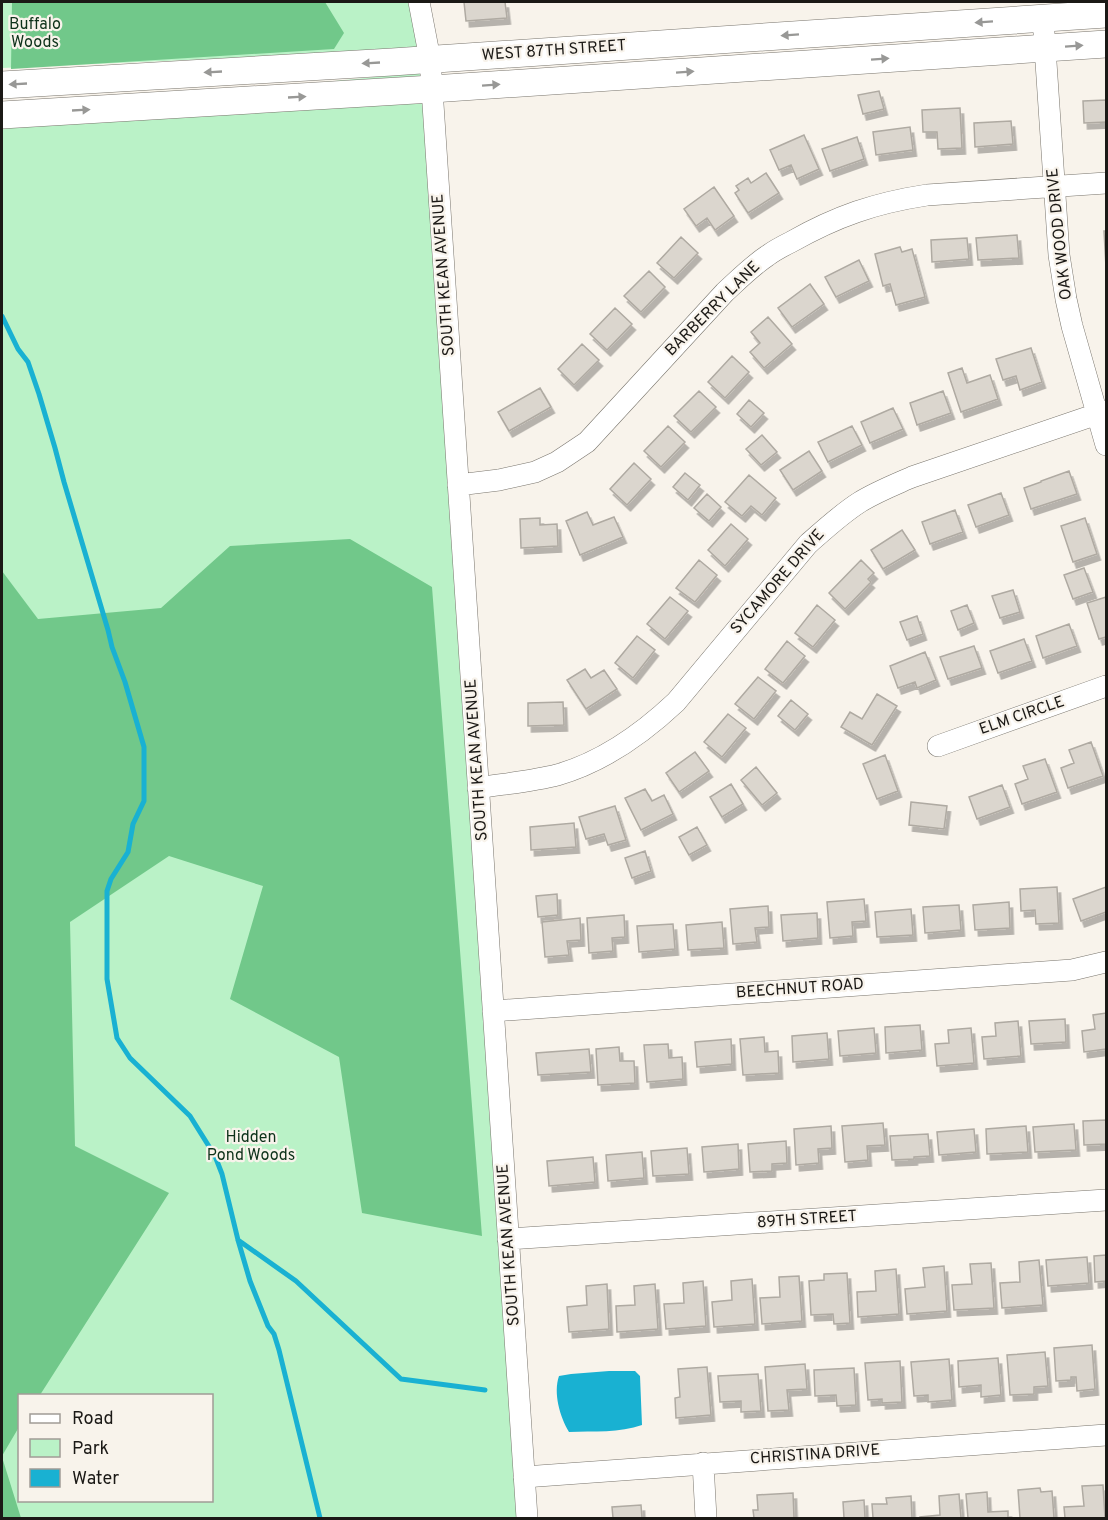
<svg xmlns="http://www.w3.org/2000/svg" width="1108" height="1520" font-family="Overpass,sans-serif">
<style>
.green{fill:#baf2c7;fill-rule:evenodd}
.forest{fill:#71c88a}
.water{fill:#19b1d2}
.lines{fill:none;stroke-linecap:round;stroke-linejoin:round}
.stream{stroke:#19b1d2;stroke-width:5}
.building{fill:#dbd6ce;stroke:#afaaa2;stroke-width:1.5;filter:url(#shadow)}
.minor-casing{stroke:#79756d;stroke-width:22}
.major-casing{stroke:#79756d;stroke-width:28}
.minor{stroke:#fff;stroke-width:21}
.major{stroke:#fff;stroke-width:27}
.oneway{fill:#989896}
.labels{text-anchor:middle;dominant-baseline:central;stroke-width:4.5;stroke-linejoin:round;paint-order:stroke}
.park-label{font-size:16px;fill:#0d321a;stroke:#f8f3eb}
.street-label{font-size:16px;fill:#1b1916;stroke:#f8f3eb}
</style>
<defs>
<filter id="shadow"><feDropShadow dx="3.5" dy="6" stdDeviation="0" flood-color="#0004"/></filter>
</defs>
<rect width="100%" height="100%" fill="#f8f3eb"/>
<path class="green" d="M2 2H414L425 74 525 1518H2V114L375 77 373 52 2 68ZM20 1396H212V1500H20Z"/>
<path class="forest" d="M12 2H325L344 33 334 49 11 69Z
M350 539 432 587 482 1236 362 1213 339 1057 230 999 263 886 169 856 70 922 75 1146 169 1193 40 1395 20 1396 19 1427 2 1456V571L38 619 161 608 230 546Z
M2 1457 21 1518H2Z"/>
<path class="water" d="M609 1371H635L640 1376 642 1425C620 1433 593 1431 569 1432 560 1417 553 1393 559 1376L571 1374Z"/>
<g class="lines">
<path class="stream" d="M2 316 18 349 28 362 39 394 55 448 64 482 108 630 112 647 125 682 144 747V801L133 824 128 852 111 879 107 891V979L117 1038 130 1058 190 1116 215 1156 222 1174 238 1240 250 1281 268 1326 274 1334 279 1350 320 1518
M238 1240 296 1281 401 1379 485 1390"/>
</g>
<path class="building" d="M464 2H505L507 18 466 21Z
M879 91 884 109 863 114 858 95Z
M1106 100V135V122L1084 123 1083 101Z
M960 108 962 148 938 149 937 132H923L922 110Z
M1011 121 1013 144 975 147 974 123Z
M910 127 913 150 876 155 873 132Z
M804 135 819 169 797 179 791 165 779 170 770 150Z
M857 137 864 159 830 171 822 149Z
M766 173 779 193 748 213 735 193 739 190 736 186 748 178 751 183Z
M714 187 734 216 715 230 707 218 696 226 684 209Z
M1104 231H1106V267Z
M1017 235 1019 258 978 260 976 238Z
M681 237 698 253 674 278 657 263Z
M967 238 969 259 932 262 931 240Z
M900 247 902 252 912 249 925 297 896 305 890 284 883 286 875 254Z
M859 260 869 281 836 297 825 277Z
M649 271 665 287 641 312 624 296Z
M810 284 824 304 792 327 778 308Z
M615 308 632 324 607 350 590 334Z
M768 317 792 344 764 368 750 352 760 343 751 332Z
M582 344 599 360 574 385 558 369Z
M1031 348 1042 382 1020 390 1016 376 1003 380 996 359Z
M732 356 749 372 725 398 708 382Z
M962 368 967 383 990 375 998 399 961 412 948 373Z
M540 388 551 407 509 431 498 412Z
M699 391 716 407 691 432 674 416Z
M943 391 951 413 917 425 910 403Z
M749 400 764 413 751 427 737 414Z
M893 408 903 429 870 443 861 422Z
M668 426 685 442 661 467 644 451Z
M852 426 862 445 828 462 818 442Z
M762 435 777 452 761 465 746 449Z
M809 451 822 471 793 490 780 470Z
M634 463 651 479 627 505 610 489Z
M1069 471 1077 494 1031 509 1024 488 1041 482V481Z
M685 473 700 485 688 500 673 487Z
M749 475 776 498 762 515 751 506 742 516 725 502Z
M1001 493 1009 515 976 527 968 505Z
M707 494 721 507 709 521 694 508Z
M955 510 963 532 930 544 922 522Z
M587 512 593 525 614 517 623 537 580 555 566 521Z
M540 518V525L557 524 558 546 521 548 520 519Z
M1085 518 1097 554 1073 562 1061 526Z
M731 524 748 539 725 566 708 550Z
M902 530 915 550 883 569 871 550Z
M699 560 717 575 695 602 676 588Z
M861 560 874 573 868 579 871 582 845 609 829 593Z
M1084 568 1093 592 1073 599 1064 575Z
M1013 590 1020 612 1000 618 992 596Z
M670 597 688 611 665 639 647 624Z
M1106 597V637L1099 639 1087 603Z
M817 605 835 620 813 647 795 633Z
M967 605 974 623 958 630 951 611Z
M917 616 923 634 907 640 900 622Z
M1069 624 1077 646 1043 658 1036 636Z
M637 636 655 650 633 678 615 663Z
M1024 639 1032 661 998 673 990 651Z
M787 641 805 656 783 683 765 669Z
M974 646 982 668 948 679 940 657Z
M925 652 936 680 917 688 915 682 898 688 890 666Z
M585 669 591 678 604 670 617 689 586 709 567 680Z
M758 677 776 691 754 719 735 704Z
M877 694 897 706 872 745 841 727 850 712 862 719Z
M791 700 808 714 795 730 778 716Z
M563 702 564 725 528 726V703Z
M728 714 746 728 722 757 704 742Z
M1091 742 1103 776 1068 788 1061 768 1074 763 1069 750Z
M695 752 709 771 679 792 666 773Z
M885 755 898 791 877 799 863 764Z
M1045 759 1057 792 1022 804 1015 784 1028 779 1023 766Z
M756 767 777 793 762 805 741 780Z
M731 784 743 804 722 817 710 797Z
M1002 785 1010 807 977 819 969 797Z
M645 789 652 801 664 795 673 814 641 830 625 798Z
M911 802 947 806 944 829 909 825Z
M615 806 626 840 608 845 604 834 586 839 579 817Z
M574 823 576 847 531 850 530 827Z
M697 827 707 845 689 855 679 837Z
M645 851 651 871 632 878 625 858Z
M1057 887 1059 923 1036 924 1035 910 1021 911 1020 889Z
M1106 887V912L1081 921 1073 899Z
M557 894 558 915 538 917 536 896Z
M864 899 866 921 852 922 853 936 830 938 827 902Z
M1009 902 1010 928 975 930 973 905Z
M959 905 961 930 925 933 923 907Z
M768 906 769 927 755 928 757 942 733 944 730 909Z
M911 909 913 935 877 937 875 912Z
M817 913 818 938 783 941 781 915Z
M624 915 625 937 612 938 613 951 589 953 587 918Z
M580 918 581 940 567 941 569 955 545 957 542 922Z
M722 922 724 948 688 950 686 925Z
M673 924 675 949 639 952 637 926Z
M1106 1013V1049L1084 1052 1082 1031 1095 1029 1093 1015Z
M1065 1019 1066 1042 1031 1044 1029 1021Z
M1018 1021 1021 1056 984 1059 982 1037 996 1036 995 1023Z
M920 1025 922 1050 886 1053 885 1027Z
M874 1028 876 1053 840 1056 838 1031Z
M971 1028 974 1063 937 1066 935 1044 949 1043 948 1030Z
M827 1033 829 1059 793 1062 792 1036Z
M764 1037 765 1052 778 1051 779 1073 743 1075 740 1039Z
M731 1039 732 1064 697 1067 695 1042Z
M668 1044 669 1058 682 1057 683 1079 647 1082 644 1045Z
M619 1047 620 1061H634L635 1083 598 1085 596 1049Z
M589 1049 591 1072 538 1075 536 1053Z
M1106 1120V1144L1084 1145 1083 1121Z
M883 1123 885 1145 867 1146 868 1160 845 1162 842 1126Z
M1074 1124 1076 1150 1035 1152 1033 1127Z
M831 1126 832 1148 818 1149 819 1163 796 1165 794 1129Z
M1026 1126 1028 1152 987 1154 986 1129Z
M974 1129 976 1152 939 1155 937 1132Z
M928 1134 930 1156 914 1157V1159L892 1160 890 1136Z
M786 1141 787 1163 772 1164V1171L750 1172 748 1144Z
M738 1144 739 1169 704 1172 702 1147Z
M687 1148 689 1174 653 1176 651 1151Z
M642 1152 644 1178 608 1181 606 1155Z
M593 1157 595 1182 549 1186 547 1161Z
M1106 1255V1281L1095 1282 1094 1256Z
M1087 1257 1089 1283 1048 1286 1046 1260Z
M1039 1260 1043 1305 1002 1308 1000 1283 1020 1282 1019 1262Z
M991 1263 994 1308 954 1310 952 1285 972 1284 970 1264Z
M944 1266 947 1311 907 1314 905 1289 925 1287 923 1268Z
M896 1269 899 1314 858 1317 857 1292 876 1291 875 1271Z
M847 1273 850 1323 834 1324 833 1314 811 1315 809 1281 824 1280V1274Z
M799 1276 802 1321 762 1324 760 1298 780 1297 779 1277Z
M752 1279 755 1324 714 1327 712 1302 732 1300 731 1281Z
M703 1281 706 1326 666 1329 664 1304 684 1303 683 1283Z
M607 1284 609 1329 569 1332 567 1307 587 1305 586 1286Z
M655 1284 658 1329 617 1332 616 1306 635 1305 634 1286Z
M1092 1345 1095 1389 1077 1391 1076 1377H1071V1380L1056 1381 1054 1348Z
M1045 1352 1048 1386 1034 1387V1394L1010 1395 1007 1355Z
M998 1358 1001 1395 981 1397V1385L959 1387 958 1361Z
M949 1359 952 1400 928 1402V1395L914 1396 911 1362Z
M900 1361 902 1402 882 1403V1399L868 1400 865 1363Z
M805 1364 807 1389 787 1390 789 1410 768 1411 765 1367Z
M707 1367 711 1415 676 1418 675 1398 680 1397 678 1369Z
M854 1368 856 1405 837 1406 836 1395 815 1396 814 1370Z
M758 1374 761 1411 741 1412V1401L720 1402 718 1376Z
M1103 1485 1105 1518H1065L1064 1507 1084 1506 1082 1486Z
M1040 1488 1041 1492 1052 1491 1054 1518H1020L1018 1490Z
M987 1492 988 1512 1008 1511V1518H968L966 1494Z
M793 1493 794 1518H754L753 1510H758L757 1495Z
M959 1494 961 1518H920V1517L940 1515 939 1496Z
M911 1496 912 1518H873L872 1504H887L886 1498Z
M864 1500 865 1518H844L843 1502Z
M641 1505 642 1518H613L612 1507Z"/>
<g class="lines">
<defs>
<path id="minor" d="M419 2 430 59 432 89 527 1518
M1043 18 1059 255 1066 299 1072 326 1106 445
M458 485 499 480 535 472 557 462 587 442 725 292C738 280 752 266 767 256 775 250 783 246 791 242 837 216 875 203 927 195L1106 183
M938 746 1106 686
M478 788C503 784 534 781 557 775 603 762 642 734 676 702L808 544C824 530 841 514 860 502 876 492 894 485 912 477L1106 411
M493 1011 1072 970 1106 962
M508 1239 1106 1200
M703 1463 706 1518
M524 1477 1106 1435"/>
<path id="major" d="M2 85 392 62 1106 14
M2 115 432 89 1106 44"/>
</defs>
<use href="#minor" class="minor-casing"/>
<use href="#major" class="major-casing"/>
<use href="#minor" class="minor"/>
<use href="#major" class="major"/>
</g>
<defs><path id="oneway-solid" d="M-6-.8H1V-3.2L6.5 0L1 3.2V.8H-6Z" transform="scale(1.5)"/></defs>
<g class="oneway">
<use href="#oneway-solid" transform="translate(984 22) rotate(176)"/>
<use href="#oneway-solid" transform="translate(790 35) rotate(176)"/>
<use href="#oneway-solid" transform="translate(1074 46) rotate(-4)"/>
<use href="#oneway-solid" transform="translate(880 59) rotate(-4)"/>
<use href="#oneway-solid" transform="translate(371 63) rotate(177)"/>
<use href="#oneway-solid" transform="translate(213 72) rotate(177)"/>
<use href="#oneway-solid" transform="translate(685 72) rotate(-4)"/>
<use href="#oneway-solid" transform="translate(18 84) rotate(177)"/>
<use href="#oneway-solid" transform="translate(491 85) rotate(-4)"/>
<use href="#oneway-solid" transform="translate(297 97) rotate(-3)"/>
<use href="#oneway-solid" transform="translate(81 110) rotate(-3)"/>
</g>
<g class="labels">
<g class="park-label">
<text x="35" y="25">Buffalo<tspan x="35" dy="18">Woods</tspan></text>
<text x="251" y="1138">Hidden<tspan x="251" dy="18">Pond Woods</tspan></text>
</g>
<g class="street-label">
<text transform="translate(554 51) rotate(-4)">WEST 87TH STREET</text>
<text transform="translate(1060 234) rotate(-96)">OAK WOOD DRIVE</text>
<text transform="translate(444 275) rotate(-94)">SOUTH KEAN AVENUE</text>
<text transform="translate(713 309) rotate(-45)">BARBERRY LANE</text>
<text transform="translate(778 582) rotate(-49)">SYCAMORE DRIVE</text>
<text transform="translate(1022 716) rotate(-19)">ELM CIRCLE</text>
<text transform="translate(477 760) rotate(-94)">SOUTH KEAN AVENUE</text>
<text transform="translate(800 989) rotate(-4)">BEECHNUT ROAD</text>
<text transform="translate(807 1220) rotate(-4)">89TH STREET</text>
<text transform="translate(509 1245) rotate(-94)">SOUTH KEAN AVENUE</text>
<text transform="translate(815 1455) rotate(-4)">CHRISTINA DRIVE</text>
</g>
</g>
<rect width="1108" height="1520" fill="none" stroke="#1b1916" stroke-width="6"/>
<rect x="18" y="1394" width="195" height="108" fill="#f8f3eb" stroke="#a09c96" stroke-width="1.5"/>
<rect x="30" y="1414" width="30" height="9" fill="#ffffff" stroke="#a09c96" stroke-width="1.5"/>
<text x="72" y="1424" font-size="18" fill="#1b1916">Road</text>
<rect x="30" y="1439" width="30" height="18" fill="#baf2c7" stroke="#a09c96" stroke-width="1.5"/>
<text x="72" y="1454" font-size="18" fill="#1b1916">Park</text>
<rect x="30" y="1469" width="30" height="18" fill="#19b1d2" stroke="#a09c96" stroke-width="1.5"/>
<text x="72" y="1484" font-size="18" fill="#1b1916">Water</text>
</svg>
